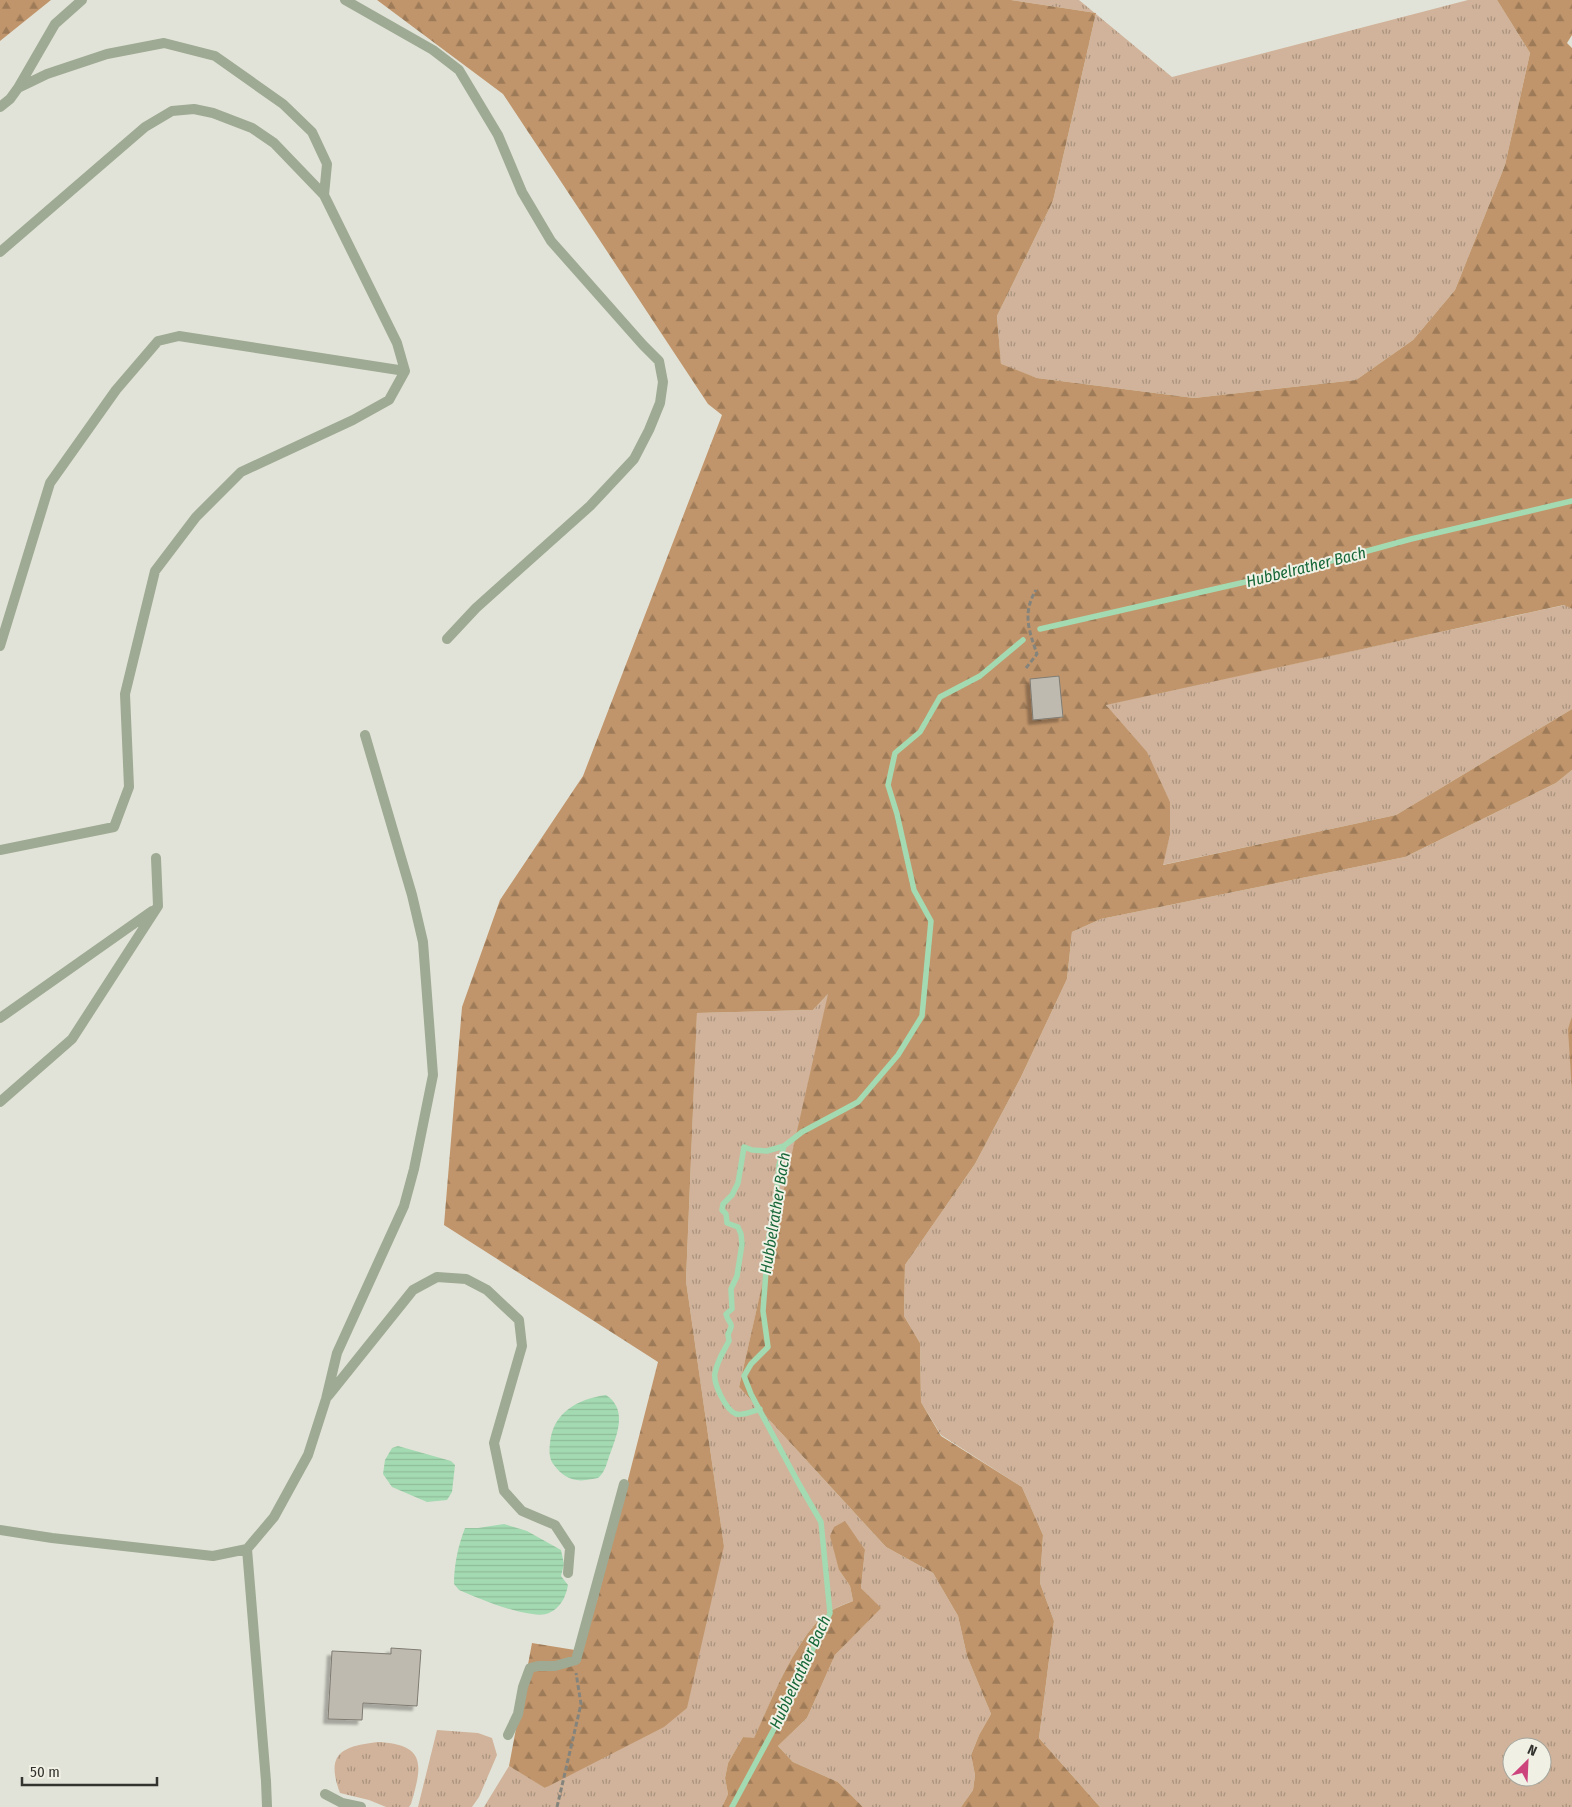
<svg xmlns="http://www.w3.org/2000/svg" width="1572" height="1807" font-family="'Fira Sans Condensed',sans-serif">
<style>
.grass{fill:url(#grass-tufts);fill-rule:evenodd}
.forest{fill:url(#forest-firs)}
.water{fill:url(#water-rules)}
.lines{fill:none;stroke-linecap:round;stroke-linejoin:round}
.stream{stroke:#a4dab2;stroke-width:5.5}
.building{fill:#bfbab0;stroke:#7f7b72;filter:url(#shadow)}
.path{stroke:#84847d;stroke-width:3;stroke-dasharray:5 2.5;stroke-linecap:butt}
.service{stroke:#9eaa93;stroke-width:10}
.labels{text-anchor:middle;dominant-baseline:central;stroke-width:4;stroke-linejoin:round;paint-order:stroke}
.water-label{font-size:16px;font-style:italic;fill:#156737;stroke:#f0f0e5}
</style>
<defs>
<pattern id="grass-tufts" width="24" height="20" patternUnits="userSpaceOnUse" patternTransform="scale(1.25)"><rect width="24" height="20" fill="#d0b39a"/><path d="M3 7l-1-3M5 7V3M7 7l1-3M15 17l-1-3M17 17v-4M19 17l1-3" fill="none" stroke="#a9927e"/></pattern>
<pattern id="forest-firs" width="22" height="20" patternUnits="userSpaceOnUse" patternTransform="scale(1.25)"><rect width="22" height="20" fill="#c1956b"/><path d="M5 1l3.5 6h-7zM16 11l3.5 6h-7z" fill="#9d7a58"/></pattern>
<pattern id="water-rules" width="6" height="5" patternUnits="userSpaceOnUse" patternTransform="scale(1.25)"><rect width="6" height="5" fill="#a4dab2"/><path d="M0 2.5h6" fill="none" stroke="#8ebc99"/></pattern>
<filter id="shadow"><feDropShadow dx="-4.5" dy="4.5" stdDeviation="1" flood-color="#0004"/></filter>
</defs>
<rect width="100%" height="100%" fill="#e2e3d8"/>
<path class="grass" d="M1011 0H1079L1172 77 1468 0H1497L1530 53 1505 165 1455 290 1413 340 1356 380 1194 398 1037 378 1001 365 997 316 1053 201 1096 13Z
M1565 605 1572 609V709L1396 815 1162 865 1170 835 1106 704Z
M1572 770V1016L1569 1029 1572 1094V1807H1100L1039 1738 1054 1621 1040 1583 1043 1535 1022 1487 941 1435 921 1402 920 1343 904 1316 905 1265 975 1164 1021 1077 1067 979 1072 932 1101 919 1405 857 1556 783ZM1512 1747H1542V1777H1512Z
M829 993 739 1387 886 1547 933 1573 958 1616 967 1656 991 1714 979 1735 971 1755 975 1775 973 1790 961 1807H863L838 1782 793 1762 778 1746 807 1718 835 1655 880 1608 861 1588 865 1550 839 1570 850 1586 853 1601C840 1605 825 1613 816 1623 788 1656 772 1699 754 1739L743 1737 728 1763 725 1778 728 1794 722 1807H484L509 1766 546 1788 724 1546 686 1281 697 1013 813 1010Z
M437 1730 478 1733 492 1738 497 1755 479 1797 472 1807H418Z
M379 1742C427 1745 422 1766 411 1804L409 1807H386L369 1800 340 1793C325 1753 342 1746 379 1742Z"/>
<path class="forest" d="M0 0H51L0 41Z
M377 0H1011L1096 13 1053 201 997 316 1001 364 1037 378 1194 398 1356 380 1413 340 1455 290 1505 165 1530 53 1497 0H1572V35L1567 43 1572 48V609L1564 605 1106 705 1147 752 1170 802V835L1163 865 1396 815 1572 709V770L1556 783 1405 857 1101 919 1072 932 1067 979 1021 1077 975 1164 905 1265 904 1316 920 1343 921 1402 941 1436 1022 1487 1043 1535 1040 1583 1054 1621 1039 1738 1100 1807H961L973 1790 975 1775 971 1755 979 1735 991 1714 967 1656 958 1616 933 1573 886 1547 739 1387 828 994 813 1010 697 1013 686 1281 724 1546 687 1708 664 1727 545 1788 509 1766 532 1643 581 1651 598 1597 658 1362 444 1225 462 1007 500 900 583 776 722 415 708 404 503 94Z
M1572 1016V1094L1568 1029Z
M845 1521 865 1550 861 1588 881 1608 835 1655 807 1718 778 1746 793 1762 838 1782 863 1807H722L728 1794 725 1778 728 1763 743 1737 754 1738C772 1699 788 1656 816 1623 825 1612 840 1606 853 1601L850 1586 839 1570 830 1536 834 1527Z"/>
<path class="water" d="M606 1395C628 1409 617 1435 610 1454 607 1462 605 1473 598 1478 595 1479 590 1479 586 1480 572 1482 562 1476 554 1465 549 1459 549 1450 550 1443 553 1412 578 1399 606 1395Z
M398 1446 451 1461 455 1465 452 1492 447 1500 427 1502 392 1487 383 1474 385 1460 392 1448Z
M504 1524 527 1531 561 1550 564 1564 561 1576 568 1585C566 1596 561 1608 549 1613 532 1621 477 1598 459 1590L454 1584C454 1565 458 1546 465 1528H478Z"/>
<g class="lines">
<path class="stream" d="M1040 629 1298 570 1411 539 1572 501
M760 1409C753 1411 744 1416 736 1414 726 1410 713 1384 715 1373 717 1361 723 1352 729 1341L728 1334C735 1321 729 1326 726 1314L732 1309 731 1289 737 1276 742 1244 741 1234 738 1227 727 1223 726 1214 722 1210 723 1204 732 1195 738 1183 744 1147 752 1150 767 1151 784 1146
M732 1807 782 1714 830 1613 821 1522 799 1484 751 1394 744 1376 751 1364 768 1347 763 1311 766 1271 769 1236 776 1200 779 1165 784 1146 802 1132 858 1102 898 1055 922 1016 931 921 914 890 897 814 888 785 895 753 920 732 940 697 980 676 1023 640"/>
</g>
<path class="building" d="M1059 676 1063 717 1033 720 1030 679Z
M391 1648 421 1650 417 1706 363 1703 362 1720 328 1719 332 1651 391 1654Z"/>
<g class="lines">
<path class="path" d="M1026 668 1037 654C1029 631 1022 613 1036 590
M557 1807 581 1704 576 1673"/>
<path class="service" d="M345 0 433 50 459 70 498 135 522 192 551 241 643 345 659 361 663 382 660 403 649 430 634 459 590 506 476 608 447 639
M0 107 10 99 18 88 55 24 82 0
M0 252 145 127 172 111 194 109 213 113 252 128 274 143 324 195
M0 646 50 483 116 390 158 341 179 336 405 371
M0 850 114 827 129 787 125 694 155 571 196 517 241 472 353 420 389 400 405 371 397 343 324 195 327 164 312 132 283 104 215 56 164 43 107 54 47 74 18 88
M0 1018 152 911
M0 1102 72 1039 158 906 156 858
M328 1396 413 1290 437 1277 466 1279 487 1290 519 1320 522 1346 494 1443 504 1491 522 1511 555 1525 570 1548 568 1573
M0 1530 52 1538 213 1556 247 1549 274 1517 308 1455 326 1399 337 1353 404 1206 414 1169 433 1075 423 942 412 895 365 735
M247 1549 266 1781 267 1807
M508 1735 518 1714 523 1687 530 1668 538 1666H555L576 1660 624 1484
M325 1794 342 1803 361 1807"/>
</g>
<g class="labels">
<g class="water-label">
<text transform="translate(1306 567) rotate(-14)">Hubbelrather Bach</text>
<text transform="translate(775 1213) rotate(-81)">Hubbelrather Bach</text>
<text transform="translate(800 1672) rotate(-65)">Hubbelrather Bach</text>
</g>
</g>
<g transform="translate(1527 1762) rotate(24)"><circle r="24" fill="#f0f0e5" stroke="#a4a49c"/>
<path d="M0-4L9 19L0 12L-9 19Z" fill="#cd447d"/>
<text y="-8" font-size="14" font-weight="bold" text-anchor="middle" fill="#32322e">N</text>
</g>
<path d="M22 1777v8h135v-8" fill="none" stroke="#32322e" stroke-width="2.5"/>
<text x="30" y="1777" font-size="15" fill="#32322e" stroke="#f0f0e5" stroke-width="4" paint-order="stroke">50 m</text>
</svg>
